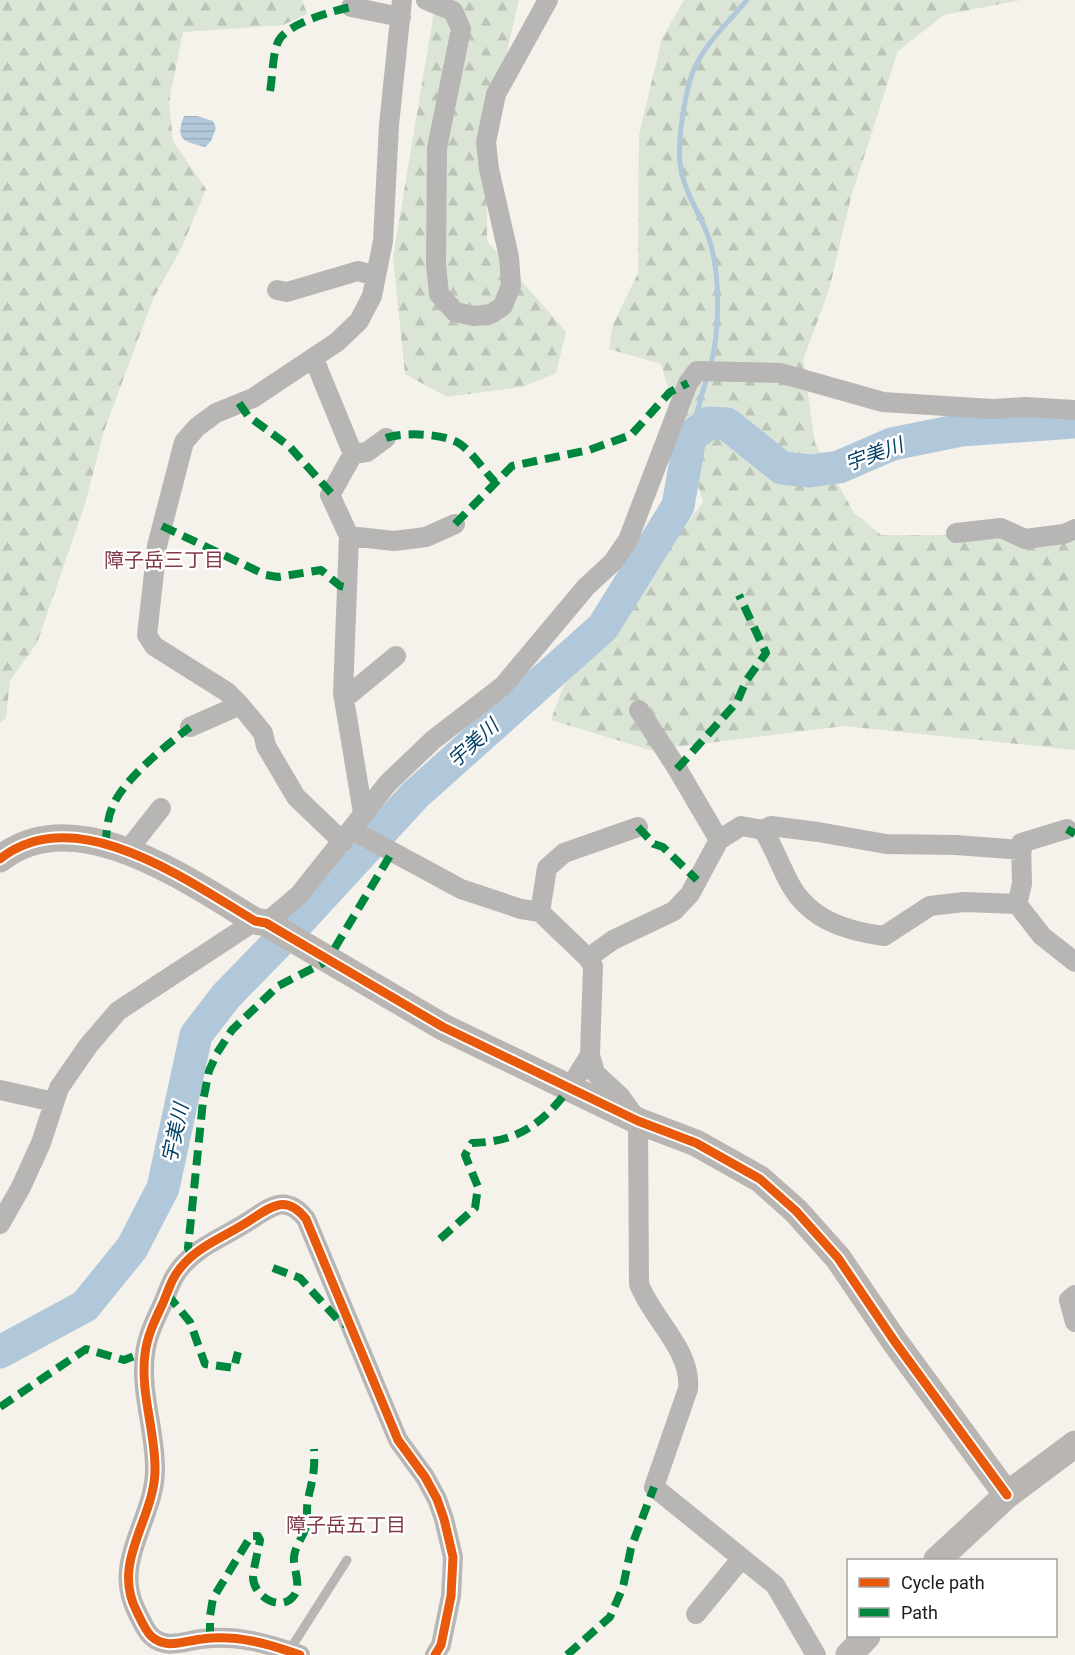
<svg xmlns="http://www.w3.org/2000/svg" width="1075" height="1655" font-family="Roboto,'Noto Sans JP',sans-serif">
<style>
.forest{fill:url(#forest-firs)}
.water{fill:url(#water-rules)}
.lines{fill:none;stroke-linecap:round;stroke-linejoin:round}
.stream{stroke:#b1c8db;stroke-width:5}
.river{stroke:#b1c8db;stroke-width:33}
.lane{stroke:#b8b6b5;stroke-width:9}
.street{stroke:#b8b6b5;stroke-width:20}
.secondary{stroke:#b8b5b2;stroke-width:27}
.quiet{stroke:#00873e;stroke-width:8;stroke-dasharray:15 8;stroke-linecap:butt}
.cycleway-casing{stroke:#fff;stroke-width:13}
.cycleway{stroke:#e8590c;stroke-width:9}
.labels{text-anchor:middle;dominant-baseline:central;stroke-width:5;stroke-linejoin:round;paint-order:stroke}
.water-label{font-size:20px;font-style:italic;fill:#034066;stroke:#fff}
.neighbourhood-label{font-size:20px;fill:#823a48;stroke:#fff}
</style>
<defs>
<pattern id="forest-firs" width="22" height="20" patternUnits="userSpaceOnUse" patternTransform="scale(1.5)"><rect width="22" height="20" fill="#dbe5d6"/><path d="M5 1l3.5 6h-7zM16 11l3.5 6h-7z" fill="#bcc4b7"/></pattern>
<pattern id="water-rules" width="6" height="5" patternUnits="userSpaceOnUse" patternTransform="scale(1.5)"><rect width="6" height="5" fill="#b1c8db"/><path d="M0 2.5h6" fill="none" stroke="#98abbb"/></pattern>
</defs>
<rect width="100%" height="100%" fill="#f5f1eb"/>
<path class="forest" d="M0 0H302L307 14 283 25 183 32 169 102 173 141 206 189 182 247 153 299 104 431 85 504 37 643 10 681 6 718 0 723Z
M436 0H519L486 142 487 241 566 332 556 373 522 387 447 397 405 374 393 257Z
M684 0H1021L944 15 898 51 851 197 829 290 803 360 815 443 854 513 881 535H1053L1075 530V750L844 726 650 750 551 720 563 687 703 502 661 364 609 349 613 324 638 273 639 135 662 38Z"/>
<path class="water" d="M184 116H197L213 121 216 128 211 141 205 147C183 141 175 140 184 116Z"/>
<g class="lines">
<path class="stream" d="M710 368C720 332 721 271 708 236 700 214 685 193 681 169 676 147 685 94 692 74 703 45 728 23 747 0
M690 437 707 377"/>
<path class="river" d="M0 1352 85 1306 132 1248 163 1188 196 1035 226 996 300 920 415 795 603 627 678 506 690 437 709 423 727 424 782 468 810 471 839 467 892 444 961 430 1075 422"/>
<path class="lane" d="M289 1651 347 1560"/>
<path class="street" d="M426 0 453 11 461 29 437 148 436 265 439 294 455 312 474 316 491 314 503 306 511 285 509 257 489 169 486 142 496 94 548 0
M351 7 401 17
M277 290 287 292 358 271 376 276
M314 359 353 454 330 495 349 536 343 693 363 813
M353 454 367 452 386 438
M956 533 1001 528 1025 539 1064 534 1075 529
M349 536 394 541 426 537 455 524
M344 699 396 656
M639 710 675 765 719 840
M190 727 240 705
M352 830 461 889 521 909 540 912 588 958 593 966 590 1055 569 1089
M763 830 771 826 818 832 886 844 956 845 1022 850
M343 842 296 797 266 746 263 733 240 705 227 692 154 646 147 635 157 546 184 442 197 427 216 413 253 398 337 342 359 321 372 296 383 241 389 125 402 0
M128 850 161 808
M1017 904 1022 884 1021 843 1067 829
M540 912 547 868 564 853 638 827
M266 923 299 895 388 783 433 740 503 686 586 587 613 562 628 540 688 383 697 371 780 373 883 402 992 409 1025 407 1075 410
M588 958 613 940 674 911 690 894 719 840 741 826 763 830C774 847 780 866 790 884 810 920 846 931 884 936L930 906 964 902 1017 904 1042 936 1075 962
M590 1055 595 1073 620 1096 638 1121 639 1284C652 1319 692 1350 688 1389L654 1487 775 1585 816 1655
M0 1090 54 1102
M0 1224 21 1187 41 1143 59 1088 88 1046 118 1011 255 921
M1075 1295 1069 1300 1075 1322
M696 1614 741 1559
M300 1655C269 1644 236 1634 202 1639 184 1641 166 1650 151 1636 145 1630 141 1620 137 1612 110 1561 156 1518 155 1468 155 1430 140 1392 145 1354 147 1336 155 1320 163 1303 167 1294 170 1283 176 1274 194 1246 226 1237 252 1219 273 1205 287 1195 306 1219L398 1440 425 1477 437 1499 444 1519 453 1557 451 1596 441 1645 435 1655"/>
<path class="secondary" d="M0 859C75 799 188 881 255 921L266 923 443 1027 638 1121 696 1143 760 1179 796 1211 838 1258 895 1342 1007 1495
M937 1560 1007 1495 1075 1444
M849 1655 867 1636"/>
<path class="quiet" d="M270 91C273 76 272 53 279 40 289 23 332 11 351 7
M239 403 248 416 289 446 331 493
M386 438C403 432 444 433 460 444 473 453 484 471 495 482
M455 524 512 466 589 450 631 435 670 392 688 383
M162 526 266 575 278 577 321 570 340 586 345 587
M677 769 737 702 746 681 766 653 739 595
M638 827 654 844 663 847 697 880
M1067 829 1075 834
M105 845C107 833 107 819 112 808 122 780 167 745 190 727
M440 1239 475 1208 478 1187 465 1155 472 1143C518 1142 542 1124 569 1089
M192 1256 188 1248 203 1101 209 1071 217 1053 232 1030 278 986 327 961 391 854
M273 1268 300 1278 339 1321 350 1327
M167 1294 190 1322 205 1364 234 1368 238 1352
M0 1407 86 1349 124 1360 145 1352
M210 1638V1616L213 1598 251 1536H258L260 1540C258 1552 254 1565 253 1577 253 1597 283 1614 295 1594 301 1583 293 1568 294 1557 295 1546 303 1537 306 1527 308 1518 306 1508 308 1499 313 1477 315 1472 314 1449
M567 1655 610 1617 623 1587 631 1548 654 1487"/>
<defs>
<path id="cycleway" d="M0 859C75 799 188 881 255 921L266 923 443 1027 638 1121 696 1143 760 1179 796 1211 838 1258 895 1342 1007 1495
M300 1655C269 1644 236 1634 202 1639 184 1641 166 1650 151 1636 145 1630 141 1620 137 1612 110 1561 156 1518 155 1468 155 1430 140 1392 145 1354 147 1336 155 1320 163 1303 167 1294 170 1283 176 1274 194 1246 226 1237 252 1219 273 1205 287 1195 306 1219L398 1440 425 1477 437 1499 444 1519 453 1557 451 1596 441 1645 435 1655"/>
</defs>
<use href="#cycleway" class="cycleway-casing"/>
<use href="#cycleway" class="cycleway"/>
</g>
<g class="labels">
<g class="water-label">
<text transform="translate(874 454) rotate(-20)">宇美川</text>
<text transform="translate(473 743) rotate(-42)">宇美川</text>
<text transform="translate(175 1133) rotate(-78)">宇美川</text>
</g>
<g class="neighbourhood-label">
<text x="164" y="560">障子岳三丁目</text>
<text x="346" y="1525">障子岳五丁目</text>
</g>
</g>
<rect x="847" y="1559" width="210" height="78" fill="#ffffff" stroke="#a5a4a3" stroke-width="1.5"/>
<rect x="859" y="1578" width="30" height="9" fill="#e8590c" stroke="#a5a4a3" stroke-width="1.5"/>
<text x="901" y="1589" font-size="18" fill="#1e1c18">Cycle path</text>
<rect x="859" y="1608" width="30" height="9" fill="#00873e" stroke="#a5a4a3" stroke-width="1.5"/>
<text x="901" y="1619" font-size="18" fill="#1e1c18">Path</text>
</svg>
